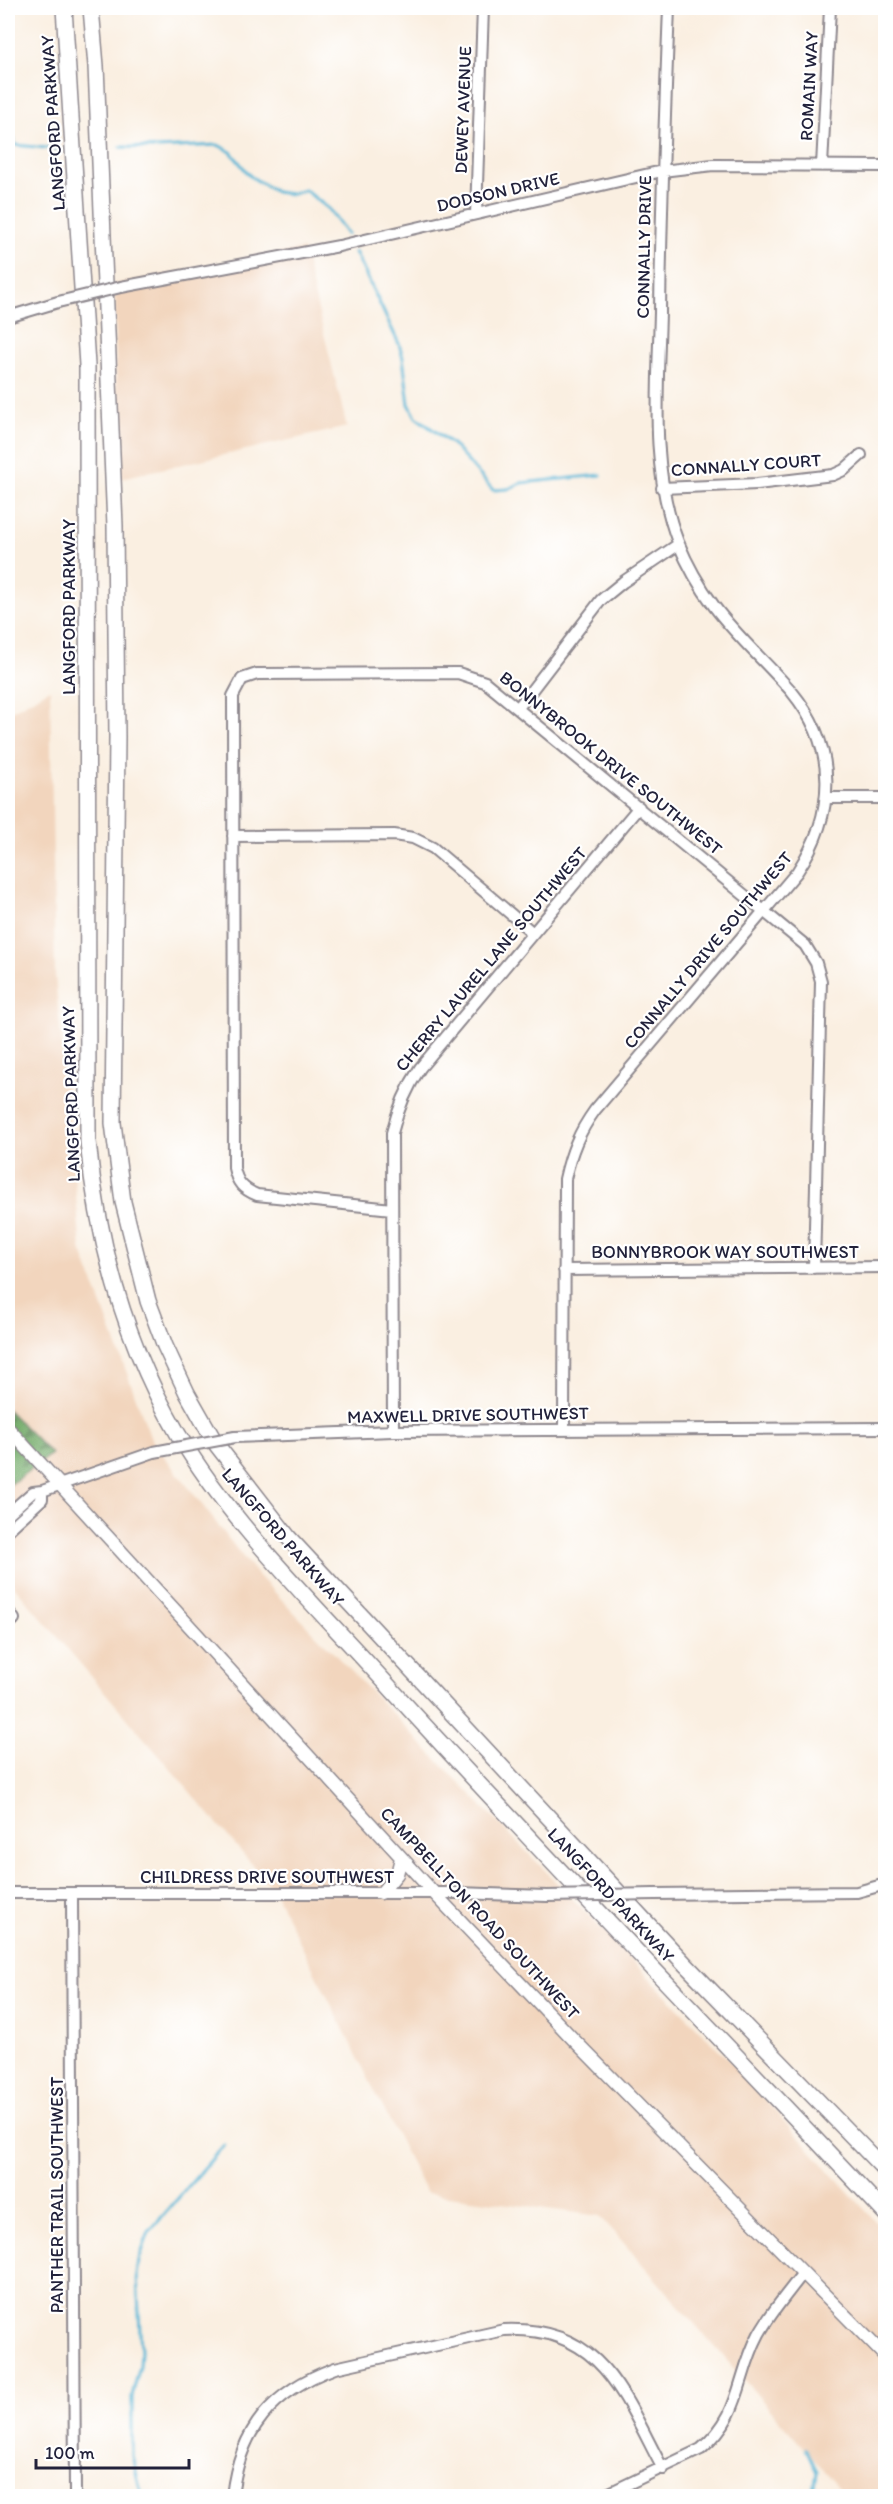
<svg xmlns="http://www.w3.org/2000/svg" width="893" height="2504" font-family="Itim,sans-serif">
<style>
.built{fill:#f2d5bd}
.forest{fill:url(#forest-firs);stroke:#4a6652;stroke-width:1.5}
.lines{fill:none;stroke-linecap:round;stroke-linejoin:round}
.stream{stroke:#56b5d5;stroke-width:3}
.minor-casing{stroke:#8e888e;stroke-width:14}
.major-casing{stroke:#8e888e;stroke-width:15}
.highway-casing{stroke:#8e888e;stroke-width:18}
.minor{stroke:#fff;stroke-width:10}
.major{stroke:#fff;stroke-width:12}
.highway{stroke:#fff;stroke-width:15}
.minor-bridge-casing{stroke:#8e888e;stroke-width:14;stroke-linecap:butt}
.minor-bridge{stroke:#fff;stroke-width:10}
.labels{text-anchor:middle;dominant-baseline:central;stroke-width:4.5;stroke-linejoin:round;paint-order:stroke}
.street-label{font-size:18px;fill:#22223b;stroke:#fff}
</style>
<defs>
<pattern id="forest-firs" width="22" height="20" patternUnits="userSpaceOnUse" patternTransform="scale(1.5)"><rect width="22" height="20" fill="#72aa68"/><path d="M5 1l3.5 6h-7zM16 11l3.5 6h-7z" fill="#5d8a57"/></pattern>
</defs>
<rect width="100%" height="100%" fill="#fff"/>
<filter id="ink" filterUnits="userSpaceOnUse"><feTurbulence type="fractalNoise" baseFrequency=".0167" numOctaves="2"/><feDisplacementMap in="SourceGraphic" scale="12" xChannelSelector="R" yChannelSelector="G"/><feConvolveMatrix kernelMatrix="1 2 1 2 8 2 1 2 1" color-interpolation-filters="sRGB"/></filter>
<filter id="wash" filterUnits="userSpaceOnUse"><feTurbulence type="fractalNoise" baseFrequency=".008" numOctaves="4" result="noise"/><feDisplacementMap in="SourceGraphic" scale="24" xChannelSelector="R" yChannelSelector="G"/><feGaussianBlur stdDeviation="1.35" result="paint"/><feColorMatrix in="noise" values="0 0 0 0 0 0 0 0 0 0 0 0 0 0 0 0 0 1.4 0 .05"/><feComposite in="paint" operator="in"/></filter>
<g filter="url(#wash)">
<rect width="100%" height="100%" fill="#faefe1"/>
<path class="built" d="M303 249 347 427 117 479 115 284Z
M50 689 55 976 81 1249 152 1441 254 1571 725 2056 885 2232V2496H846L600 2216 426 2193 273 1889 8 1579V1486L50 1454 8 1410V713Z"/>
<path class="forest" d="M8 1410 51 1454 8 1486Z"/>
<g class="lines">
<path class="stream" d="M8 120 15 145 57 149
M121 147 157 148 218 145 231 152 250 176 276 192 291 194 305 190 329 209 347 234
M355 252 399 344 403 358 409 404 416 417 452 444 493 490 508 489 521 483 601 475
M806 2448 817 2472 813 2496
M142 2496 132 2456V2396L140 2366 141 2351 137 2275 139 2260 149 2232 224 2145"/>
</g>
</g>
<g filter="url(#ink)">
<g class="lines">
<defs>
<path id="minor" d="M822 166 830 8
M476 214 483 8
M121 287 339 246 662 171 713 165 886 166
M8 317 58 302
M662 488 757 484 833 475 844 470 861 455
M518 708 601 600 623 582 679 544
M826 798H886
M233 836 394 835 413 838 433 848 533 933
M392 1209 257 1195C243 1189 237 1183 234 1168L233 696 242 679 257 674 458 673 485 682 805 945 816 963 821 981 814 1268
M564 1270 886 1267
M564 1430 565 1179C571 1152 579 1132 595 1110L797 872C836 813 838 748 792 692 767 663 737 637 714 606 700 587 687 564 678 542 650 469 658 389 660 313 661 211 665 109 669 8
M393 1431 392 1133C398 1108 406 1089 420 1068L639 807
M235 1437 393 1431 886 1428
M8 1514 33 1492 42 1491 154 1452
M8 1530 42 1499V1491
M8 1611 14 1619 8 1624
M8 1893H458L547 1896
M72 1893 75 2496
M654 1894 857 1892 886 1884
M232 2496C240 2429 272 2391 335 2368L504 2330C603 2326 623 2395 663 2469
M603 2496 701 2449C743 2414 736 2377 759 2334 771 2312 788 2293 803 2273"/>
<path id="major" d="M8 1428 434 1893 573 2039 886 2357
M381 1893 397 1874 401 1858"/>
<path id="highway" d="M64 8 87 365 88 1142C98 1244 126 1345 178 1434 234 1528 320 1610 393 1691 554 1868 722 2039 886 2214
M91 8 96 66 115 526 117 737 113 1123 123 1202 148 1301 165 1346 187 1393 216 1444 289 1538 685 1964 886 2171"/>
</defs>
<use href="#minor" class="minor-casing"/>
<use href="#major" class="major-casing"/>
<use href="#highway" class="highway-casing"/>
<use href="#minor" class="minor"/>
<use href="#major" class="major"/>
<use href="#highway" class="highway"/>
<defs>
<path id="minor-bridge" d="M58 302 121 287
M154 1452 235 1437
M547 1896 654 1894"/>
</defs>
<use href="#minor-bridge" class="minor-bridge-casing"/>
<use href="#minor-bridge" class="minor-bridge"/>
</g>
</g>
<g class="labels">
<g class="street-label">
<text transform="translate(809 86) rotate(-87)">ROMAIN WAY</text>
<text transform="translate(463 110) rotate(-88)">DEWEY AVENUE</text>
<text transform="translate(53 123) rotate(-94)">LANGFORD PARKWAY</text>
<text transform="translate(498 192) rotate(-13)">DODSON DRIVE</text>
<text transform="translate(644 247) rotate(-89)">CONNALLY DRIVE</text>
<text transform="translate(746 465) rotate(-4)">CONNALLY COURT</text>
<text transform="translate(69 607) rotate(-90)">LANGFORD PARKWAY</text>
<text transform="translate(611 763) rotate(39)">BONNYBROOK DRIVE SOUTHWEST</text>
<text transform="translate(708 950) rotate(-50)">CONNALLY DRIVE SOUTHWEST</text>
<text transform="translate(491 959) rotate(-50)">CHERRY LAUREL LANE SOUTHWEST</text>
<text transform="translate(71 1094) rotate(-92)">LANGFORD PARKWAY</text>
<text x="725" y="1252">BONNYBROOK WAY SOUTHWEST</text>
<text transform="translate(468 1415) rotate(-1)">MAXWELL DRIVE SOUTHWEST</text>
<text transform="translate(283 1537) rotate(49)">LANGFORD PARKWAY</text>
<text x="267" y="1877">CHILDRESS DRIVE SOUTHWEST</text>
<text transform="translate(611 1895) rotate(47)">LANGFORD PARKWAY</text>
<text transform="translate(480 1913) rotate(47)">CAMPBELLTON ROAD SOUTHWEST</text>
<text transform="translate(57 2195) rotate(-90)">PANTHER TRAIL SOUTHWEST</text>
</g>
</g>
<rect width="893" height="2504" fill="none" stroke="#fff" stroke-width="30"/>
<path d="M36 2459v9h153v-9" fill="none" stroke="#22223b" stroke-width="3"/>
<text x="45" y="2459" font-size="18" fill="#22223b" stroke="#ffffff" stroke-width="4.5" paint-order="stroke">100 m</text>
</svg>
